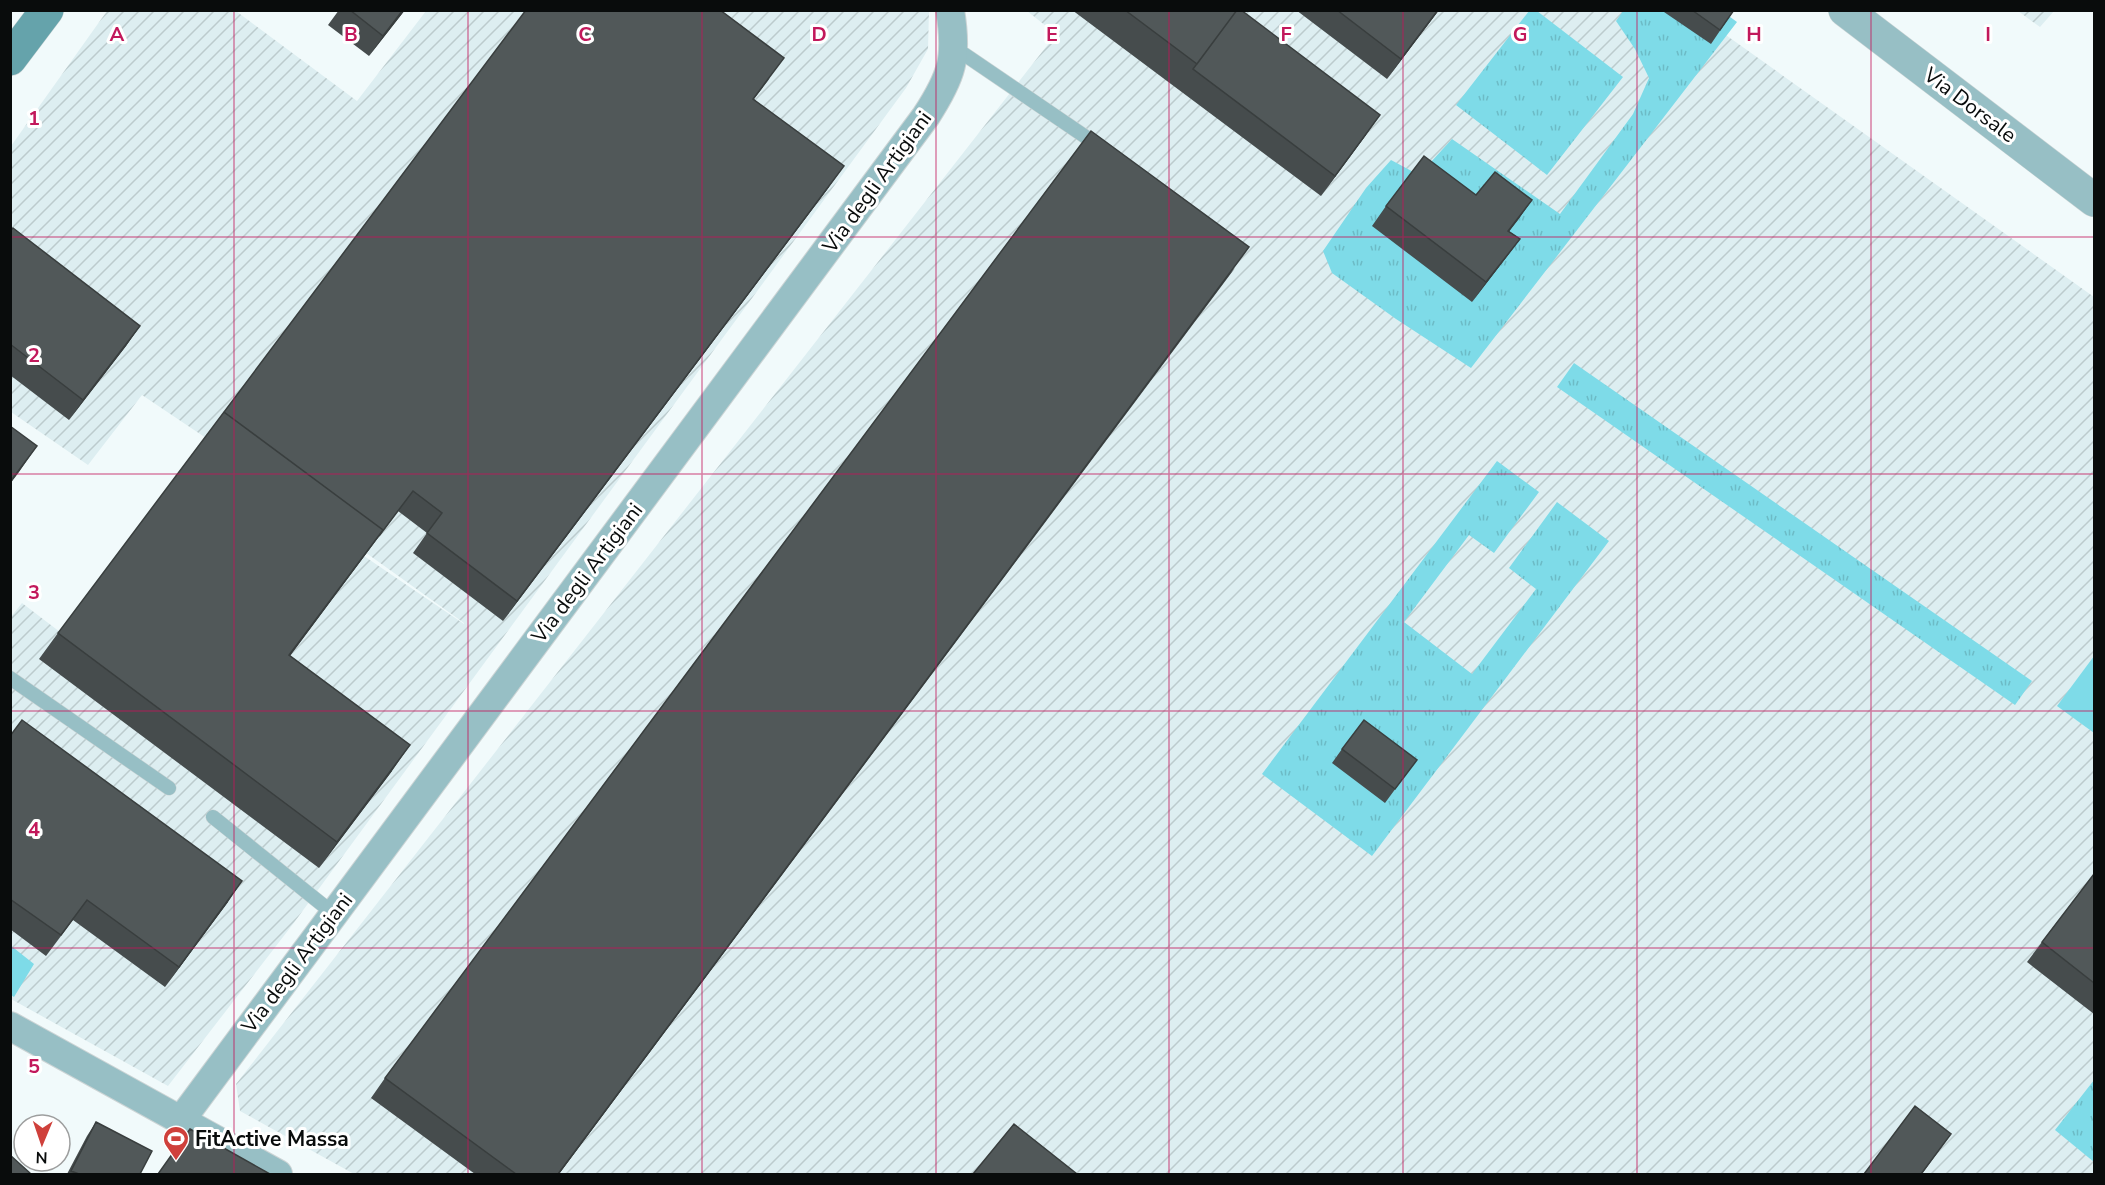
<svg xmlns="http://www.w3.org/2000/svg" width="2105" height="1185" font-family="'Nunito Sans',sans-serif">
<style>
.industrial{fill:url(#industrial-furrows);fill-rule:evenodd}
.grass{fill:url(#grass-tufts)}
.garden{fill:#7edbe8}
.lines{fill:none;stroke-linecap:round;stroke-linejoin:round}
.service-casing{stroke:#ccd4d5;stroke-width:15}
.minor-casing{stroke:#ccd4d5;stroke-width:30}
.tertiary-casing{stroke:#ccd4d5;stroke-width:34}
.secondary-casing{stroke:#ccd4d5;stroke-width:34}
.service{stroke:#97bfc5;stroke-width:14}
.minor{stroke:#97bfc5;stroke-width:28}
.tertiary{stroke:#97bfc5;stroke-width:33}
.secondary{stroke:#65a3ab;stroke-width:33}
.wall{fill:#464c4d}
.shaded-wall{fill:#393e3e}
.building{fill:#515859;stroke:#393e3e;stroke-width:1.5}
.grid{fill:none;stroke:#c2185b;stroke-width:1.5;stroke-opacity:0.55}
.labels{text-anchor:middle;dominant-baseline:central;stroke-width:6;stroke-linejoin:round;paint-order:stroke}
.street-label{font-size:21px;fill:#090c0c;stroke:#fff}
.poi-label{font-size:21px;font-weight:bold;fill:#090c0c;stroke:#fff;text-anchor:start}
.grid-label{font-size:20px;text-anchor:middle;font-weight:bold;fill:#c2185b;stroke:#fff;stroke-width:6;stroke-linejoin:round;paint-order:stroke}
</style>
<defs>
<pattern id="industrial-furrows" width="10" height="10" patternUnits="userSpaceOnUse" patternTransform="scale(1.5)"><rect width="10" height="10" fill="#ddeef1"/><path d="M-1 1l2-2M0 10L10 0M9 11l2-2" fill="none" stroke="#bccbcd"/></pattern>
<pattern id="grass-tufts" width="24" height="20" patternUnits="userSpaceOnUse" patternTransform="scale(1.5)"><rect width="24" height="20" fill="#7edbe8"/><path d="M3 7l-1-3M5 7V3M7 7l1-3M15 17l-1-3M17 17v-4M19 17l1-3" fill="none" stroke="#6cbbc6"/></pattern>
</defs>
<rect width="100%" height="100%" fill="#f1fafb"/>
<path class="industrial" d="M107 11H236L357 101 426 11H929L928 49 906 88 293 924 168 1086 11 999 10 618 22 603 60 632 206 438 142 395 88 465 11 412V146ZM246 467 464 623V624L364 556Z
M1027 11H1692L2094 297V656L2058 706 2094 733V1174H354L240 1111 236 1084 1056 34Z
M2018 11H2054L2040 27Z"/>
<path class="grass" d="M1529 11H1537L1623 77 1547 175 1456 105Z
M1623 11H1722L1737 22 1471 368 1396 319 1332 273 1323 251 1366 188 1391 160 1419 175 1452 139 1560 214 1633 114 1649 78 1635 49 1616 21Z
M1574 363 2032 681 2015 705 1557 387Z
M1497 461 1539 492 1494 553 1469 535 1404 622 1472 674 1536 589 1509 568 1557 502 1609 541 1372 856 1262 774Z
M2094 1080V1162L2055 1130Z"/>
<path class="garden" d="M2094 656V733L2057 706Z
M10 945 34 964 14 997 11 995Z"/>
<g class="lines">
<defs>
<path id="service" d="M955 48 1099 146
M10 678 169 788
M213 817 334 914"/>
<path id="minor" d="M10 1026 278 1174
M181 1120 926 116C952 76 958 58 950 10"/>
<path id="tertiary" d="M1845 10 2094 200"/>
<path id="secondary" d="M10 59 47 10"/>
</defs>
<use href="#service" class="service-casing"/>
<use href="#minor" class="minor-casing"/>
<use href="#tertiary" class="tertiary-casing"/>
<use href="#secondary" class="secondary-casing"/>
<use href="#service" class="service"/>
<use href="#minor" class="minor"/>
<use href="#tertiary" class="tertiary"/>
<use href="#secondary" class="secondary"/>
</g>
<path class="wall" d="M339 10H405L369 56 328 25Z
M1072 10H1241L1366 135 1321 196Z
M1296 10H1439L1387 79Z
M1664 10H1734L1711 44 1664 12Z
M770 78 754 99 829 187 503 621 413 553 427 533 398 511 290 656 392 771 319 868 39 659 58 633Z
M1532 200 1509 231 1520 239 1505 259 1472 302 1372 226 1386 206Z
M10 231 140 326 126 346 69 420 10 375Z
M1235 268 559 1174H475L371 1098 385 1078Z
M10 736 228 902 165 987 73 920 46 956 10 929Z
M1342 749 1407 773 1385 803 1332 763Z
M2094 874V1014L2027 962 2042 942Z
M96 1122 140 1174H67L87 1136Z"/>
<path class="shaded-wall" d="M403 10H405L369 56 383 36Z
M1438 10H1439L1387 79 1401 59Z
M1380 115 1366 135 1321 196 1335 176Z
M844 166 829 187 503 621 517 601Z
M1532 200 1518 220 1494 251 1508 231Z
M1520 239 1505 259 1472 302 1486 282Z
M1249 247 559 1174H558Z
M140 326 126 346 69 420 83 400Z
M37 446 19 472 10 484V482Z
M413 491 398 511 271 681 289 655Z
M410 745 392 771 319 868 337 842Z
M242 881 228 902 165 987 179 967Z
M1951 1134 1922 1174H1921Z"/>
<path class="building" d="M350 10H403L383 36Z
M526 10H720L784 58 753 99 844 166 517 601 427 533 442 513 413 491 379 536 383 530 224 412Z
M1125 10H1237L1197 64Z
M1237 10H1241L1380 115 1335 176 1193 69Z
M1337 10H1438L1401 59Z
M1692 10H1734L1720 30Z
M1091 131 1249 247 558 1174H516L385 1078Z
M1424 156 1476 195 1495 172 1532 200 1508 231 1520 239 1486 282 1386 206Z
M13 228 140 326 83 400 10 344V231Z
M224 412 383 530 289 655 410 745 337 842 58 633Z
M10 426 37 446 10 482Z
M22 720 242 881 179 967 87 900 61 935 10 899V736Z
M1364 720 1417 760 1395 789 1342 749Z
M2094 874V983L2042 942Z
M1915 1106 1951 1134 1921 1174H1864Z
M96 1122 152 1151 140 1174H79L71 1171Z
M1014 1124 1077 1174H973Z
M190 1129 270 1174H158Z
M10 1155 31 1174H10Z"/>
<path class="grid" d="M234 10V1174M468 10V1174M702 10V1174M936 10V1174M1169 10V1174M1403 10V1174M1637 10V1174M1871 10V1174M10 237H2094M10 474H2094M10 711H2094M10 948H2094"/>
<defs>
<symbol id="stadium-pin" viewBox="-11 -11 22 30"><path d="M0 17L-7.5 6A9.5 9.5 0 1 1 7.5 6Z" fill="#cf403b" stroke="#fff"/><path d="M0-5a6.5 5 0 1 0 0 10a6.5 5 0 1 0 0-10ZM-3.5-1.8h7v3.6h-7Z" fill="#fff"/></symbol>
</defs>
<g fill-rule="evenodd">
<use href="#stadium-pin" x="161" y="1124" width="30" height="40"/>
</g>
<g class="labels">
<g class="street-label">
<text transform="translate(1970 105) rotate(37)">Via Dorsale</text>
<text transform="translate(877 182) rotate(-54)">Via degli Artigiani</text>
<text transform="translate(587 573) rotate(-53)">Via degli Artigiani</text>
<text transform="translate(297 963) rotate(-53)">Via degli Artigiani</text>
</g>
<g class="poi-label">
<text x="195" y="1139">FitActive Massa</text>
</g>
</g>
<g class="grid-label">
<text x="117" y="41">A</text>
<text x="351" y="41">B</text>
<text x="585" y="41">C</text>
<text x="819" y="41">D</text>
<text x="1052" y="41">E</text>
<text x="1286" y="41">F</text>
<text x="1520" y="41">G</text>
<text x="1754" y="41">H</text>
<text x="1988" y="41">I</text>
<text x="34" y="125">1</text>
<text x="34" y="362">2</text>
<text x="34" y="599">3</text>
<text x="34" y="836">4</text>
<text x="34" y="1073">5</text>
</g>
<rect width="2105" height="1185" fill="none" stroke="#090c0c" stroke-width="24"/>
<g transform="translate(42 1143) rotate(182)"><circle r="28" fill="#ffffff" stroke="#9d9e9e" stroke-width="1.5"/>
<path d="M0-4.5L10 22L0 15L-10 22Z" fill="#cf403b"/>
<text y="-9" font-size="16" font-weight="bold" text-anchor="middle" fill="#090c0c">N</text>
</g>
</svg>
